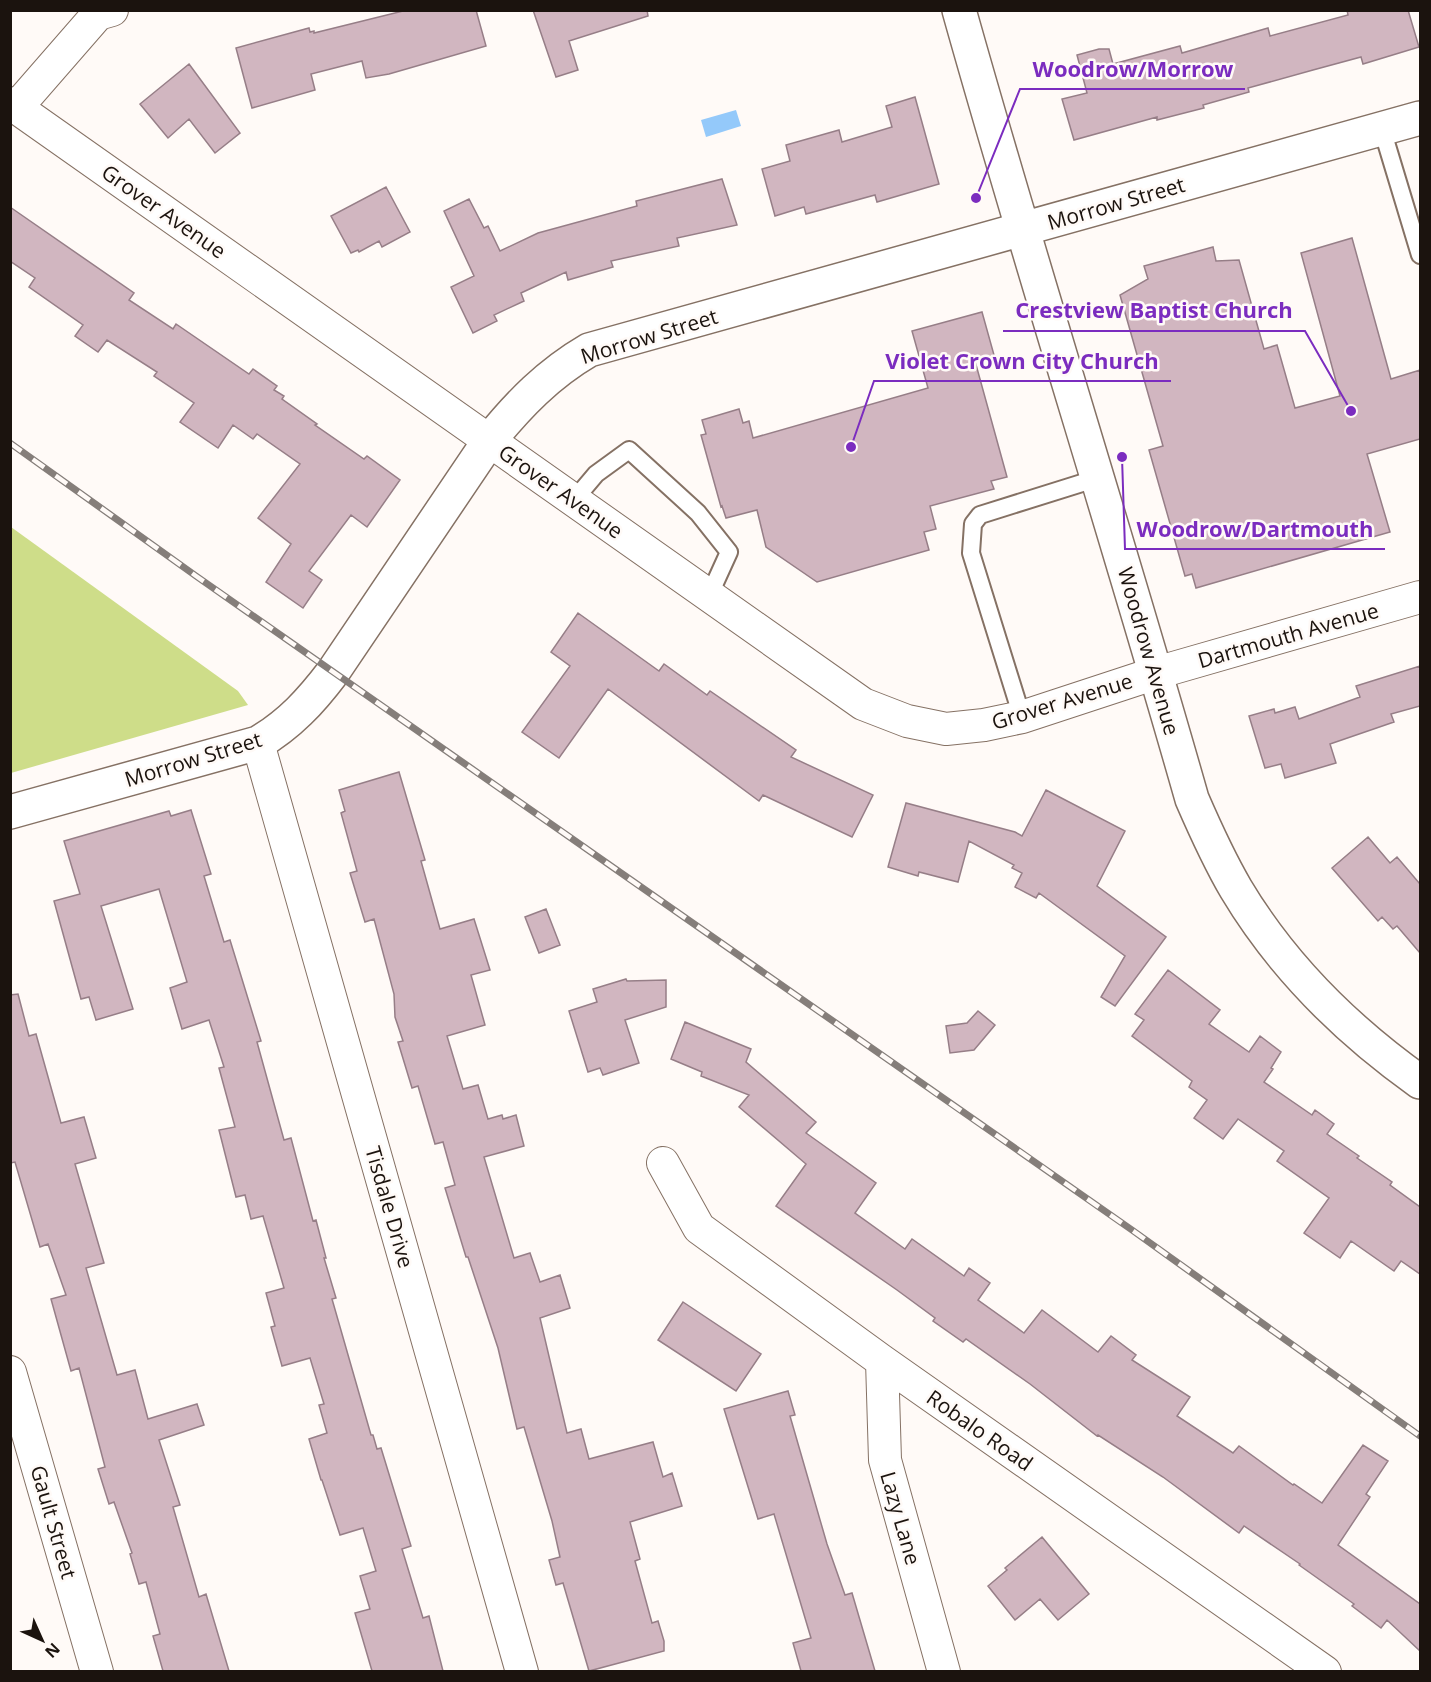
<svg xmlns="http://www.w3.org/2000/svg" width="1431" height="1682" font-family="'Open Sans',sans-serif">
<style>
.green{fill:#cedd89}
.water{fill:#94c9fa}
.building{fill:#d1b6c0;stroke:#967e87;stroke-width:1.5}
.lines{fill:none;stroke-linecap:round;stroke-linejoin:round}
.service-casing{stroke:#857164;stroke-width:20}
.minor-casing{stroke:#857164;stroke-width:34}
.tertiary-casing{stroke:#857164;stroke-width:36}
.service{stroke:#fff;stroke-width:16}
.minor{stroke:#fff;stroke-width:32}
.tertiary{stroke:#fff;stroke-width:33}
.rail-casing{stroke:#857e7a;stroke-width:7}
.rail{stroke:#fffaf7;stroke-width:4.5;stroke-dasharray:14;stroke-linecap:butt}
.labels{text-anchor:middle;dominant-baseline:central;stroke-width:5;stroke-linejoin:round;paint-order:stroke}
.street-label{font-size:21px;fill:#1b130e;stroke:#fffaf7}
.leader{fill:none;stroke:#7b2cbf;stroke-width:2}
.callout-dot{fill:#7b2cbf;stroke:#fffaf7;stroke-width:2}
.callout-label{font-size:22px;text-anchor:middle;font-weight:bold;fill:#7b2cbf;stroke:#fffaf7;stroke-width:5;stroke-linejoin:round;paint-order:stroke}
</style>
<rect width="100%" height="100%" fill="#fffaf7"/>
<path class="green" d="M11 527 238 691 248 705 11 773Z"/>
<path class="water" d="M736 110 741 126 706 137 701 120Z"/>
<path class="building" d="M407 10H476L486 46 389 74 366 78 362 61 311 74 315 90 252 108 236 48 309 28 310 32 314 31V33Z
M533 10H647L648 16 569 41 578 70 556 77Z
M1347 10H1408L1419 47 1363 64 1361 57 1313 70 1248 88 1249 92 1203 105 1204 108 1157 120V117L1074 140 1062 99 1087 93 1077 55 1099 49H1109L1113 64 1180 46 1182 53 1268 28 1270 36 1348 15Z
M189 64 240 133 215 153 189 119 168 138 140 104Z
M915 97 939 184 877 202 875 195 806 214 804 207 775 216 762 169 790 161 786 145 839 130 842 142 892 127 886 106Z
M722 179 737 225 677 238 679 246 611 261 613 267 568 280 566 272 521 293 524 301 494 315 497 321 473 333 451 287 474 276 444 211 469 199 484 228 488 226 500 251 538 233 637 206 636 201Z
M386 187 410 232 382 247 379 241 359 252 358 250 351 253 331 216Z
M10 207 134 293 129 300 173 329 176 324 249 374 253 369 277 386 274 390 284 396 282 399 317 424 315 425 364 459 367 456 400 480 367 527 351 515 309 571 322 580 303 608 266 582 291 544 258 518 300 464 257 434 253 439 233 425 218 448 180 422 194 403 154 376 157 372 107 340 98 352 75 336 83 325 29 287 35 278 10 261Z
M1352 238 1391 379 1420 370V439L1367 454 1390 532 1196 588 1192 574 1185 576 1149 450 1163 446 1120 295 1148 279 1144 266 1213 247 1216 261 1239 260 1264 349 1277 345 1295 408 1340 396 1301 253Z
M982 312 994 355 975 361 1007 477 991 481 994 489 930 506 936 529 924 532 929 550 817 582 766 547 757 510 726 518 722 506 721 507 701 435 706 434 702 420 739 409 743 423 749 421 753 438 928 388 912 331Z
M578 613 659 671 664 664 707 695 710 691 796 750 791 757 873 795 852 837 763 795 759 801 608 689 559 758 522 732 570 666 551 652Z
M1420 666V706L1391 714 1394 722 1330 744 1336 763 1285 778 1281 764 1265 768 1249 716 1274 709 1275 713 1295 707 1299 719 1360 697 1356 686Z
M399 772 425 860 421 861 440 929 474 919 490 970 471 975 485 1025 447 1036 463 1089 478 1085 488 1119 502 1115 503 1119 516 1115 524 1146 484 1157 514 1258 530 1253 540 1282 560 1275 570 1308 540 1318 567 1433 581 1429 589 1459 653 1442 663 1477 672 1473 682 1506 630 1522 640 1559 635 1561 652 1623 658 1621 664 1641V1651L589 1671 563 1583 556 1585 549 1560 560 1557 552 1521 524 1427 517 1429 498 1348 468 1257H466L445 1188 455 1185 443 1142 435 1144 418 1086 412 1088 398 1042 403 1041 395 1017 394 994 374 919 365 922 350 873 357 871 341 813 345 811 339 790Z
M1046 790 1125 831 1097 886 1166 937 1115 1006 1101 997 1125 956 1039 893 1036 898 1015 887 1022 873 1012 868 1014 865 969 841 958 882 919 872 918 876 888 867 906 803 1015 832 1022 836Z
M191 810 211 874 204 876 224 942 230 940 261 1041 257 1042 284 1140 291 1138 313 1221 316 1220 326 1258H324L336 1298 332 1299 371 1435H373L377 1449 381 1448 411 1546 402 1549 423 1618 429 1616 443 1671H372L355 1613 370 1609 360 1576 376 1571 363 1528 340 1535 322 1480H321L309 1439 327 1433 319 1405 324 1404 310 1358 282 1366 271 1327 275 1326 266 1293 284 1288 263 1216 251 1219 245 1195 236 1197 219 1130 235 1127 219 1068 224 1067 209 1020 182 1029 170 988 187 982 159 889 101 906 133 1009 96 1020 89 997 81 999 54 901 80 894 64 841 169 811 171 816Z
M1368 837 1390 863 1397 857 1420 884V953L1397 926 1393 929 1382 917 1378 921 1332 868Z
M546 909 560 945 539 953 525 917Z
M1168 970 1220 1010 1209 1024 1249 1052 1260 1036 1281 1052 1271 1068 1273 1069 1264 1082 1312 1115 1315 1110 1334 1124 1327 1134 1359 1156 1357 1158 1392 1182 1390 1185 1420 1207V1274L1401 1261 1394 1271 1351 1241 1340 1258 1304 1233 1329 1198 1277 1161 1284 1151 1238 1119 1223 1139 1194 1118 1207 1100 1189 1087 1192 1081 1132 1036 1144 1020 1135 1014Z
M626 979 627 981 666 980V1007L625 1020 639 1063 603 1075 600 1068 588 1072 569 1011 597 1002 593 989Z
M18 994 29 1036 36 1034 61 1123 84 1117 96 1158 75 1164 104 1263 86 1268 117 1375 135 1370 148 1419 197 1404 204 1425 159 1440 180 1505 173 1507 199 1597 206 1594 229 1671H163L153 1636 160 1634 146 1582 139 1584 130 1554 132 1553 114 1502 109 1504 98 1469 105 1467 79 1368 71 1371 51 1299 66 1295 48 1244 40 1247 15 1162 10 1163V995Z
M978 1011 995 1025 974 1050 950 1053 946 1026 967 1023Z
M685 1022 751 1049 746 1062 816 1122 806 1133 876 1183 855 1213 905 1249 912 1239 964 1276 969 1268 990 1283 978 1300 1024 1333 1042 1310 1098 1352 1111 1336 1136 1355 1132 1360 1190 1397 1177 1416 1233 1453 1239 1446 1293 1485 1294 1484 1322 1503 1363 1445 1388 1461 1366 1494 1370 1497 1338 1545 1420 1604V1651L1387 1620 1381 1628 1352 1606 1354 1604 1299 1565 1300 1564 1244 1526 1239 1533 1163 1477 1098 1435 1097 1436 1030 1384 966 1339 963 1342 933 1321 935 1318 897 1290 776 1206 806 1164 739 1107 749 1095 701 1076 702 1072 671 1059Z
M683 1302 761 1354 736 1391 658 1340Z
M788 1391 795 1415 790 1416 827 1544 845 1595 852 1593 875 1671H801L793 1643 811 1638 774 1514 758 1519 724 1409Z
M1042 1537 1089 1594 1058 1620 1040 1599 1015 1620 988 1586 1007 1570 1005 1568Z"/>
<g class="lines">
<defs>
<path id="service" d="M1382 129 1420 255
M574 500 596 474 629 450 698 513 729 552 709 596
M1022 717 971 553 973 524 980 515 1098 478"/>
<path id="minor" d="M10 103 863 704 907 721 946 729 984 725 1022 717 1156 673 1420 597
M17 107 98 14 112 10
M258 743 522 1672
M663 1163 699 1228 882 1361 1325 1672
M882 1361 885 1460 944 1672
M10 1372 97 1672"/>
<path id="tertiary" d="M959 10C1033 274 1117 535 1192 799 1205 829 1219 860 1236 889 1282 966 1347 1030 1420 1082
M10 812 258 743C290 724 311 701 333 672L489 441C519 404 548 374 589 350L1420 118"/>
</defs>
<use href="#service" class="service-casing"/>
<use href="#minor" class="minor-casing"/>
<use href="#tertiary" class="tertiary-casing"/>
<use href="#service" class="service"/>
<use href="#minor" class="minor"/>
<use href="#tertiary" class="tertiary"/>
<defs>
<path id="rail" d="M10 443 196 576 1132 1230 1420 1436"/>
</defs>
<use href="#rail" class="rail-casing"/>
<use href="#rail" class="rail"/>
</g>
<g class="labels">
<g class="street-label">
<text transform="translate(1116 203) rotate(-16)">Morrow Street</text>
<text transform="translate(164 211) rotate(35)">Grover Avenue</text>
<text transform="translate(649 336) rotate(-17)">Morrow Street</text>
<text transform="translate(561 491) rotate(35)">Grover Avenue</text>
<text transform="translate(1288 635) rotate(-16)">Dartmouth Avenue</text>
<text transform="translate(1149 651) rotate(74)">Woodrow Avenue</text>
<text transform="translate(1062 701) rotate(-17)">Grover Avenue</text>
<text transform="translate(193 759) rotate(-17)">Morrow Street</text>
<text transform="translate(390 1207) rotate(74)">Tisdale Drive</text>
<text transform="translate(980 1430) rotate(35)">Robalo Road</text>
<text transform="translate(901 1518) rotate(74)">Lazy Lane</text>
<text transform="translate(54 1522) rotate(74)">Gault Street</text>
</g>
</g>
<path class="leader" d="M976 198L1020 89H1245M1351 411L1305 331H1003M851 447L874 381H1171M1122 457L1125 549H1385"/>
<g class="callout-dot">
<circle cx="976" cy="198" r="6"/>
<circle cx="1351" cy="411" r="6"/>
<circle cx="851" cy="447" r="6"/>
<circle cx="1122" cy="457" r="6"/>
</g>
<g class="callout-label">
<text x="1133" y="77">Woodrow/Morrow</text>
<text x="1154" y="318">Crestview Baptist Church</text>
<text x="1022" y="369">Violet Crown City Church</text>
<text x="1255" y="537">Woodrow/Dartmouth</text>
</g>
<rect width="1431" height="1682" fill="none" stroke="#1b130e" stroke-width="24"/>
<g transform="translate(42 1640) rotate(135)" stroke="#fffaf7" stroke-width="4.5" paint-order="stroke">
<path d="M0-4.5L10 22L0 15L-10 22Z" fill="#1b130e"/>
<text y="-9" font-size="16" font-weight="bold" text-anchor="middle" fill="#1b130e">N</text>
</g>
</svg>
